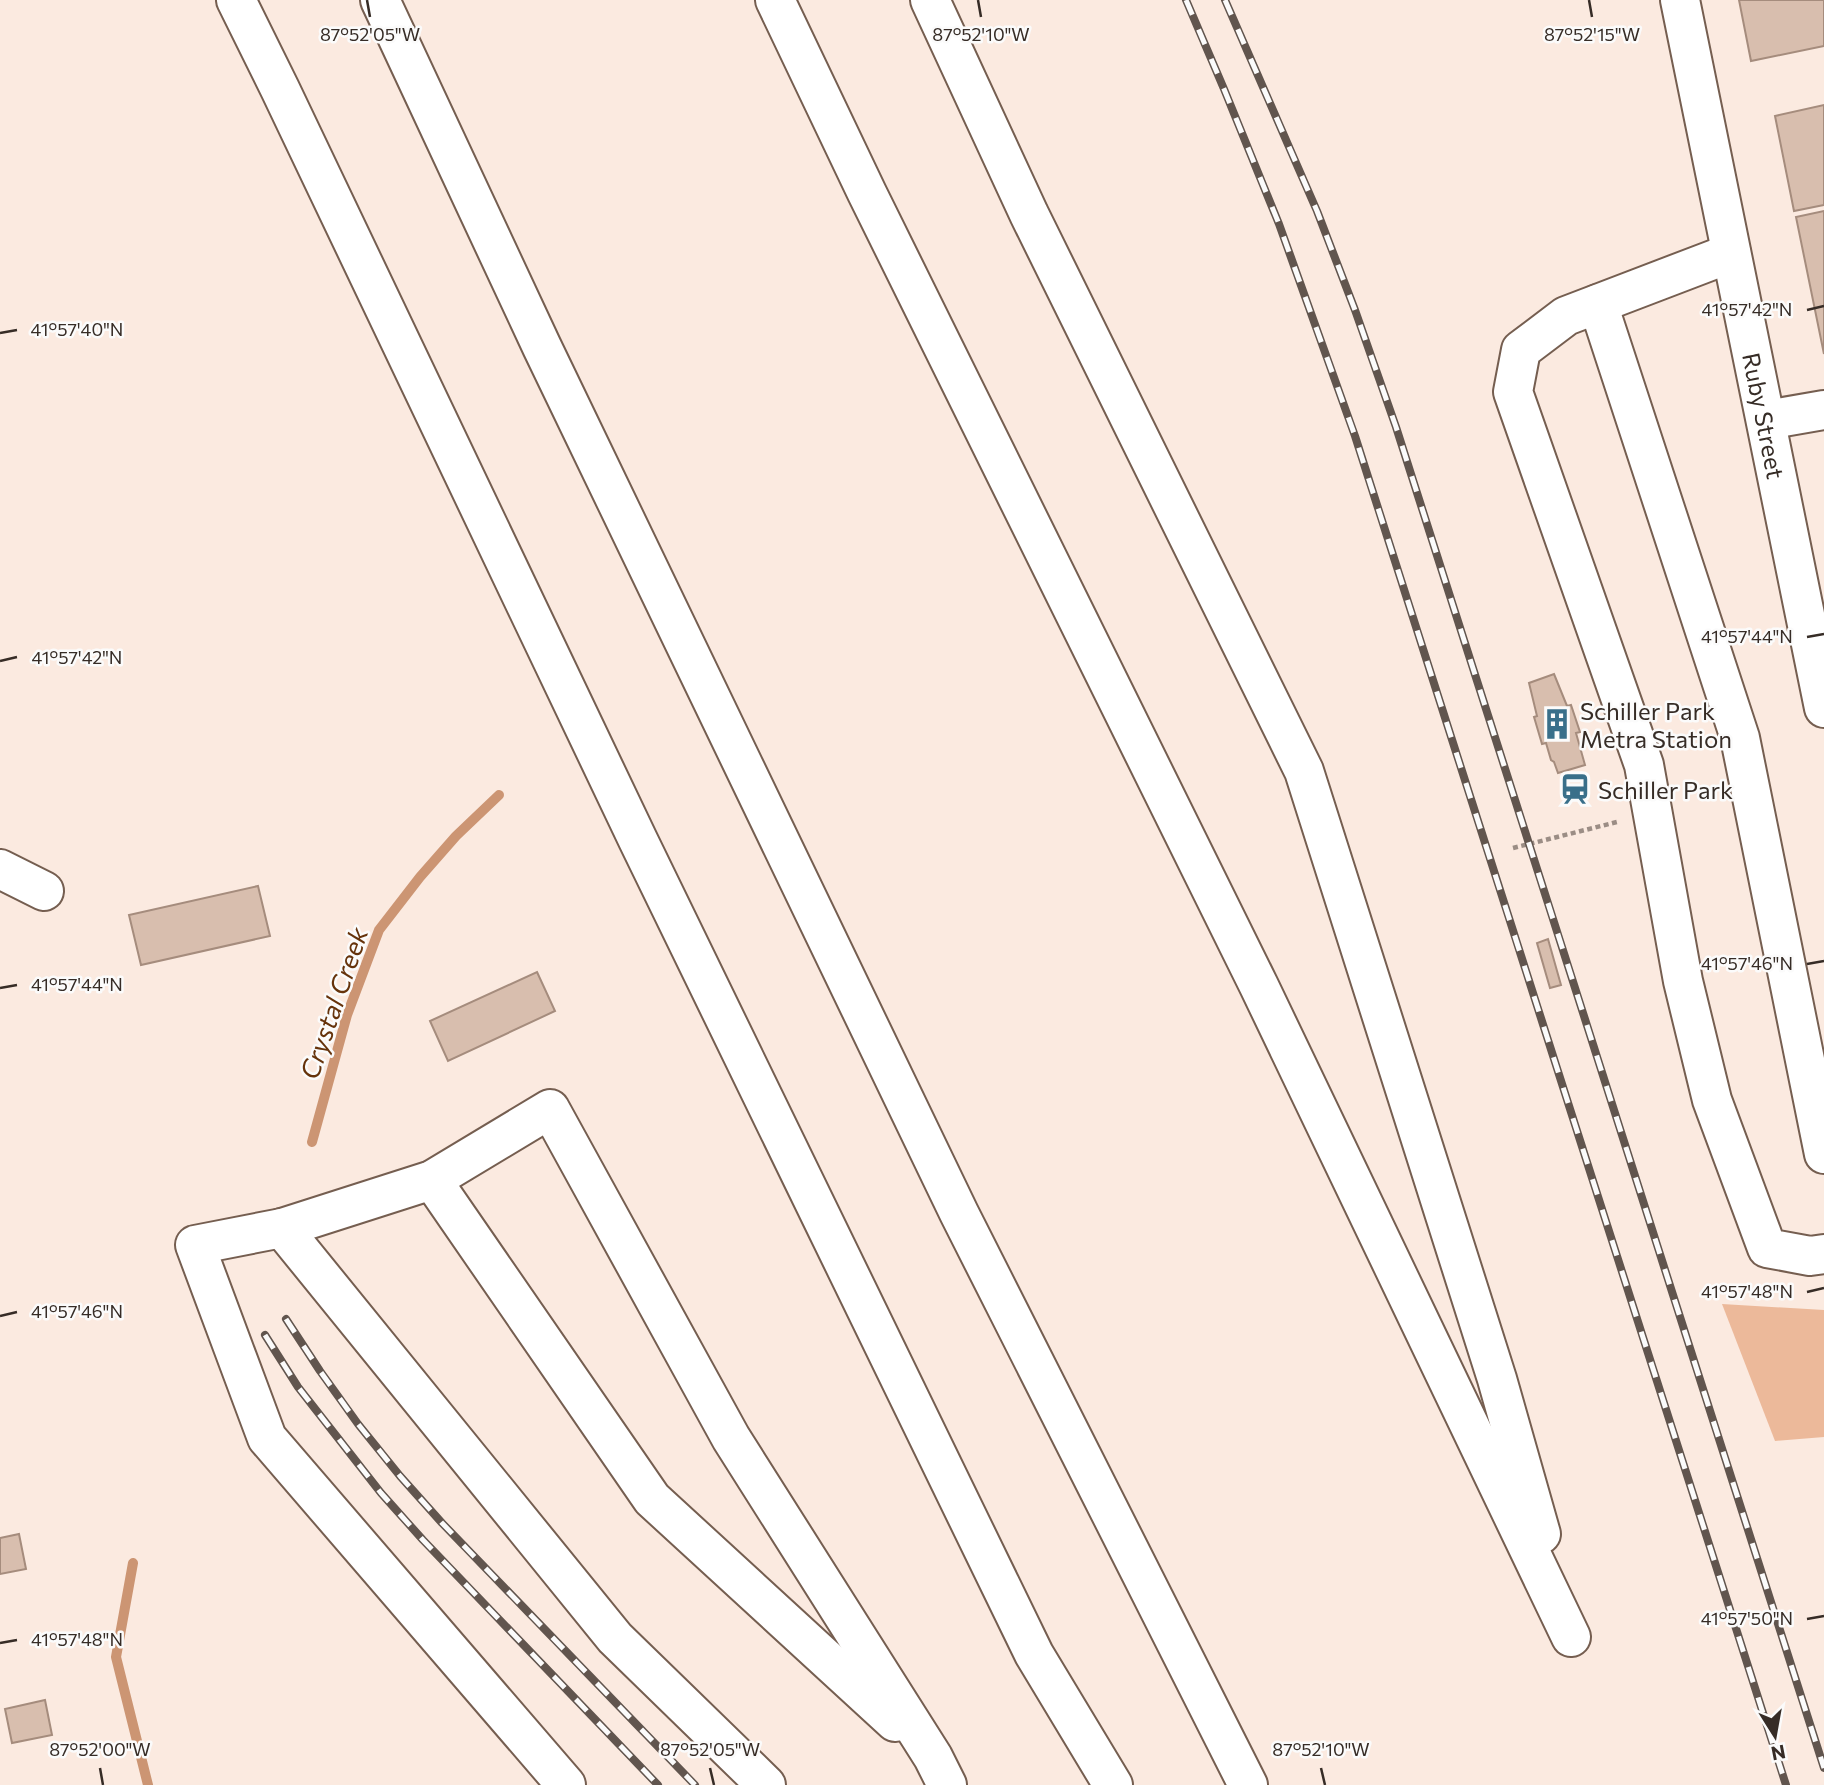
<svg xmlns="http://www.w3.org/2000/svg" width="1824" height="1785" font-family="Commissioner,sans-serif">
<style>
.green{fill:#ecb99a}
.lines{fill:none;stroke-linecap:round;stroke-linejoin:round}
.stream{stroke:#cc9573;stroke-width:10}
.building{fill:#d8beae;stroke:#a58c7d;stroke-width:2}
.minor-casing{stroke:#755e50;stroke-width:42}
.path{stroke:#9b8d85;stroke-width:4.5;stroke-dasharray:5 3.5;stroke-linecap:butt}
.minor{stroke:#fff;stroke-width:38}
.rail-casing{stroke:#61554e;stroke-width:8}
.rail{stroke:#fbfbfb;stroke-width:5;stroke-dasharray:16;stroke-linecap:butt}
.ticks{fill:none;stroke:#362c26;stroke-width:2.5}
.labels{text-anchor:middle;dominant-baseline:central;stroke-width:5;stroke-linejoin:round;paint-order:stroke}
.street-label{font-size:24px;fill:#362c26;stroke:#fbfbfb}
.poi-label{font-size:24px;fill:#362c26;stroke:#fbfbfb;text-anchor:start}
.water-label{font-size:26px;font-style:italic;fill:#66330b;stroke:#fbfbfb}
.ticks-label{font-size:18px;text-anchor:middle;fill:#362c26;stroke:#fbfbfb;stroke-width:5;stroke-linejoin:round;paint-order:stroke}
</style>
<rect width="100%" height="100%" fill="#fbeae0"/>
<path class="green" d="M1722 1304 1824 1310V1437L1775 1441Z"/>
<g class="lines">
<path class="stream" d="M312 1142 347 1015 379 930 420 877 456 836 499 795
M133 1563 116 1657 148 1785"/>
</g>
<path class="building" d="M1739 0H1824V46L1751 61Z
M1824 105V205L1794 211 1775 116Z
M1824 211V354L1796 217Z
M1554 674 1567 706 1571 705 1580 732 1576 733 1585 765 1558 773 1554 762 1551 760 1546 743 1542 744 1534 717 1537 716 1529 683Z
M258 886 270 936 141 965 129 915Z
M1548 939 1561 985 1550 988 1537 943Z
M537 972 555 1011 448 1061 430 1021Z
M19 1534 26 1569 0 1574V1538Z
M45 1700 52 1735 12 1743 5 1709Z"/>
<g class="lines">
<defs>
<g id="minor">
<path d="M236 0 280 89 638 840 1034 1654 1113 1785"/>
<path d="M380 0 542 347 959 1213 1248 1785"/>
<path d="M775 0 867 193 1259 986 1571 1637"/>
<path d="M930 0 1029 214 1304 771 1497 1379 1541 1534"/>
<path id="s1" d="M1680 0 1824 708"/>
<path d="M1731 253 1566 316 1521 350 1513 392 1644 765 1683 981 1712 1100 1767 1248 1810 1256 1824 1254"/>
<path d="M1598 304 1740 738 1824 1154"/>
<path d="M1766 420 1824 410"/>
<path d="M0 869 44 891"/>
<path d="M432 1180 652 1499 895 1722"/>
<path d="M282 1228 615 1638 766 1785"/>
<path d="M566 1785 267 1438 195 1245 282 1228 432 1180 550 1109 731 1438 933 1757 947 1785"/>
</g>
</defs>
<use href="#minor" class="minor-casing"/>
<path class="path" d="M1513 848 1617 822"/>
<use href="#minor" class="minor"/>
<defs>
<path id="rail" d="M1186 0 1224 89 1279 224 1355 436 1786 1785
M1225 0 1317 211 1355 310 1396 427 1824 1768
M286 1319 320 1371 358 1424 400 1476 442 1523 695 1785
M265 1335 298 1387 381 1493 423 1540 658 1785"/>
</defs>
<use href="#rail" class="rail-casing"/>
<use href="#rail" class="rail"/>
</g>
<path class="ticks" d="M367 0 370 17M978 0 981 17M1589 0 1592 17M1807 310 1824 306M0 333 17 330M1807 637 1824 634M0 661 17 657M1807 964 1824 961M0 988 17 985M1807 1292 1824 1288M0 1316 17 1312M1807 1619 1824 1616M0 1643 17 1640M100 1768 103 1785M710 1768 714 1785M1321 1768 1325 1785"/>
<defs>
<symbol id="building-bare" viewBox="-9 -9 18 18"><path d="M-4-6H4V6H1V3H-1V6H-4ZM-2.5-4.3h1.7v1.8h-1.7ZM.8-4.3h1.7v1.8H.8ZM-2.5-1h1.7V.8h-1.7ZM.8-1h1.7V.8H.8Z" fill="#396f8a" stroke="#fbfbfb" stroke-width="2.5" paint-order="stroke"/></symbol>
<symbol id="station-bare" viewBox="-9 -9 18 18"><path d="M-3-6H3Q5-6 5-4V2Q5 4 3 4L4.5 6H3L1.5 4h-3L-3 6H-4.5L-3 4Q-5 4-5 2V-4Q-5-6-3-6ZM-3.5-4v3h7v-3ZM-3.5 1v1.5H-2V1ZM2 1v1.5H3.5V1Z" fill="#396f8a" stroke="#fbfbfb" stroke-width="2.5" paint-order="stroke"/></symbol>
</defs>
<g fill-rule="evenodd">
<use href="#building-bare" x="1535" y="702" width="44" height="44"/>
<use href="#station-bare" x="1553" y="767" width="44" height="44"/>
</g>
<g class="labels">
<g class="street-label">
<text stroke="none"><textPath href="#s1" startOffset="424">Ruby Street</textPath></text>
</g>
<g class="poi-label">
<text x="1580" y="710">Schiller Park<tspan x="1580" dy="28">Metra Station</tspan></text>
<text x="1598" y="789">Schiller Park</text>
</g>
<g class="water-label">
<text transform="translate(333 1003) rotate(-71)">Crystal Creek</text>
</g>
</g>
<g class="ticks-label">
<text x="370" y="41">87°52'05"W</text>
<text x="981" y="41">87°52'10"W</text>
<text x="1592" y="41">87°52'15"W</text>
<text x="1747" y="316">41°57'42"N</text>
<text x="77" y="336">41°57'40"N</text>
<text x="1747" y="643">41°57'44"N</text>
<text x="77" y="664">41°57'42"N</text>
<text x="1747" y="970">41°57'46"N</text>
<text x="77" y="991">41°57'44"N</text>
<text x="1747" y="1298">41°57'48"N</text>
<text x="77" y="1318">41°57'46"N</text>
<text x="1747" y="1625">41°57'50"N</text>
<text x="77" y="1646">41°57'48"N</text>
<text x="100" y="1756">87°52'00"W</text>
<text x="710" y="1756">87°52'05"W</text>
<text x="1321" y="1756">87°52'10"W</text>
</g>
<g transform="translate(1775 1736) rotate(169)" stroke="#fbfbfb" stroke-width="5" paint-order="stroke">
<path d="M0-5L12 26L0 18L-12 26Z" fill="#362c26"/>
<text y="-10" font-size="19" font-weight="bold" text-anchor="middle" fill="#362c26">N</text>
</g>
</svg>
